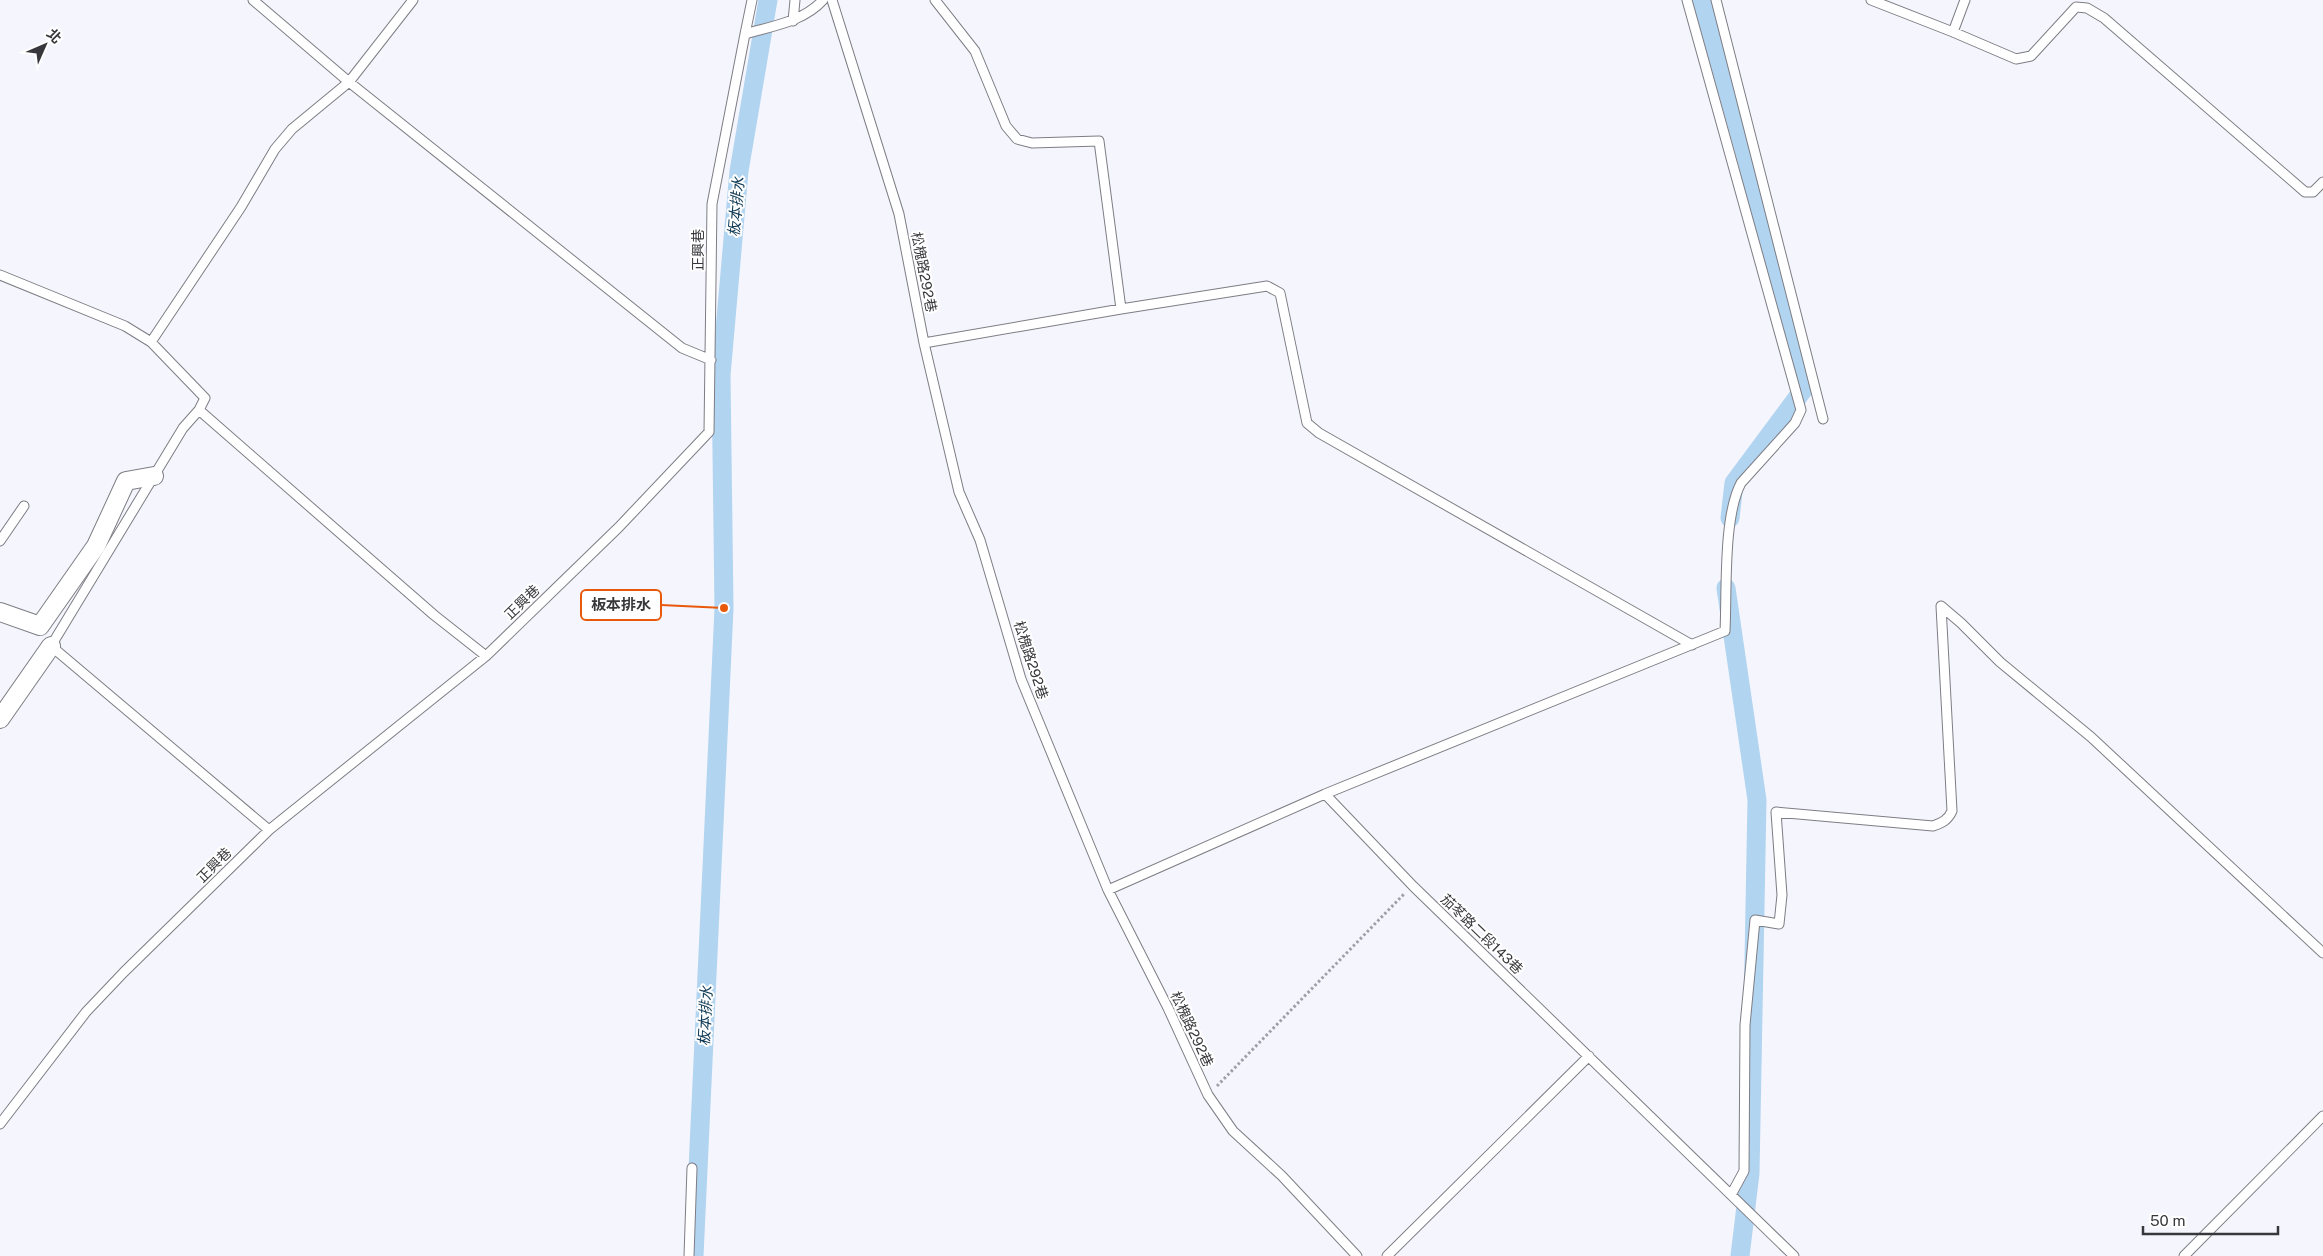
<svg xmlns="http://www.w3.org/2000/svg" width="2323" height="1256" font-family="'Public Sans','Noto Sans TC',sans-serif">
<style>
.lines{fill:none;stroke-linecap:round;stroke-linejoin:round}
.canal{stroke:#b1d4f0;stroke-width:19}
.service-casing{stroke:#7d7d84;stroke-width:11}
.minor-casing{stroke:#7d7d84;stroke-width:20}
.path{stroke:#9f9fa5;stroke-width:3;stroke-dasharray:2.5 2.5;stroke-linecap:butt}
.service{stroke:#fff;stroke-width:9}
.minor{stroke:#fff;stroke-width:18}
.labels{text-anchor:middle;dominant-baseline:central;stroke-width:4;stroke-linejoin:round;paint-order:stroke}
.street-label{font-size:14px;fill:#38383c;stroke:#fff}
.water-label{font-size:15px;font-style:italic;fill:#103a55;stroke:#fff}
.leader{fill:none;stroke:#e8590c;stroke-width:2}
.callout-dot{fill:#e8590c;stroke:#fff;stroke-width:2}
.callout{fill:#fff;stroke:#e8590c;stroke-width:2}
.callout-label{font-size:15px;text-anchor:middle;font-weight:bold;fill:#38383c}
</style>
<rect width="100%" height="100%" fill="#f5f5fd"/>
<g class="lines">
<path class="canal" d="M1702 0 1747 160 1803 390 1734 483 1730 518
M1726 588 1757 800 1750 1173 1740 1256
M694 1256 724 608 721 375 739 171 768 0"/>
<defs>
<path id="service" d="M253 0 349 82 682 348 711 360
M832 0 899 214 924 343 959 492 980 540 1021 679 1108 890 1168 1008 1208 1095 1233 1131 1282 1176 1357 1256
M935 0 975 51 1006 126 1017 139 1032 143 1099 141 1121 309
M1716 0 1823 419
M1871 0 1953 32 2016 59 2031 56 2076 7 2087 8 2104 18 2305 192H2313L2323 182
M793 21 795 0
M1953 32 1965 0
M745 34 752 0
M0 275 125 326 151 342 241 207 275 149 292 129 349 82 413 0
M151 342 205 398 199 410 434 615 486 656
M924 343 1121 309 1267 286 1280 293 1307 423 1319 433 1692 645
M199 410 183 428 51 646 269 830
M0 541 24 506
M1325 794 1725 631C1727 591 1723 517 1741 483L1795 423 1801 410 1687 0
M1108 890 1325 794 1413 886 1794 1256
M0 1124 86 1012 124 972 269 830 486 656 619 527 709 432 712 204 745 34C772 26 803 22 823 0
M1731 1195 1744 1171 1745 1025 1755 920 1779 924 1782 895 1776 812 1933 826C1942 823 1948 820 1952 811L1941 606 1961 623 2000 662 2091 737 2323 953
M689 1256 692 1168
M1387 1256 1589 1056
M2184 1256 2323 1116"/>
<path id="minor" d="M0 612 40 626 96 546 126 481 154 476
M0 719 51 646"/>
</defs>
<use href="#service" class="service-casing"/>
<use href="#minor" class="minor-casing"/>
<path class="path" d="M1217 1086 1405 893"/>
<use href="#service" class="service"/>
<use href="#minor" class="minor"/>
</g>
<g class="labels">
<g class="street-label">
<text transform="translate(698 250) rotate(-90)">正興巷</text>
<text transform="translate(924 272) rotate(79)">松槐路292巷</text>
<text transform="translate(522 602) rotate(-44)">正興巷</text>
<text transform="translate(1031 660) rotate(72)">松槐路292巷</text>
<text transform="translate(214 865) rotate(-45)">正興巷</text>
<text transform="translate(1482 934) rotate(44)">茄苳路二段143巷</text>
<text transform="translate(1192 1029) rotate(65)">松槐路292巷</text>
</g>
<g class="water-label">
<text transform="translate(736 207) rotate(-85)">板本排水</text>
<text transform="translate(705 1016) rotate(-87)">板本排水</text>
</g>
</g>
<path class="leader" d="M724 608L661 605"/>
<circle class="callout-dot" cx="724" cy="608" r="5"/>
<rect class="callout" x="581" y="590" width="80" height="30" rx="5"/>
<g class="callout-label">
<text x="621" y="610">板本排水</text>
</g>
<g transform="translate(45 45) rotate(45)" stroke="#ffffff" stroke-width="4" paint-order="stroke">
<path d="M0-4L9 19L0 12L-9 19Z" fill="#38383c"/>
<text y="-8" font-size="14" font-weight="bold" text-anchor="middle" fill="#38383c">北</text>
</g>
<path d="M2143 1226v8h135v-8" fill="none" stroke="#38383c" stroke-width="2.5"/>
<text x="2150" y="1226" font-size="15" fill="#38383c" stroke="#ffffff" stroke-width="4" paint-order="stroke">50 m</text>
</svg>
